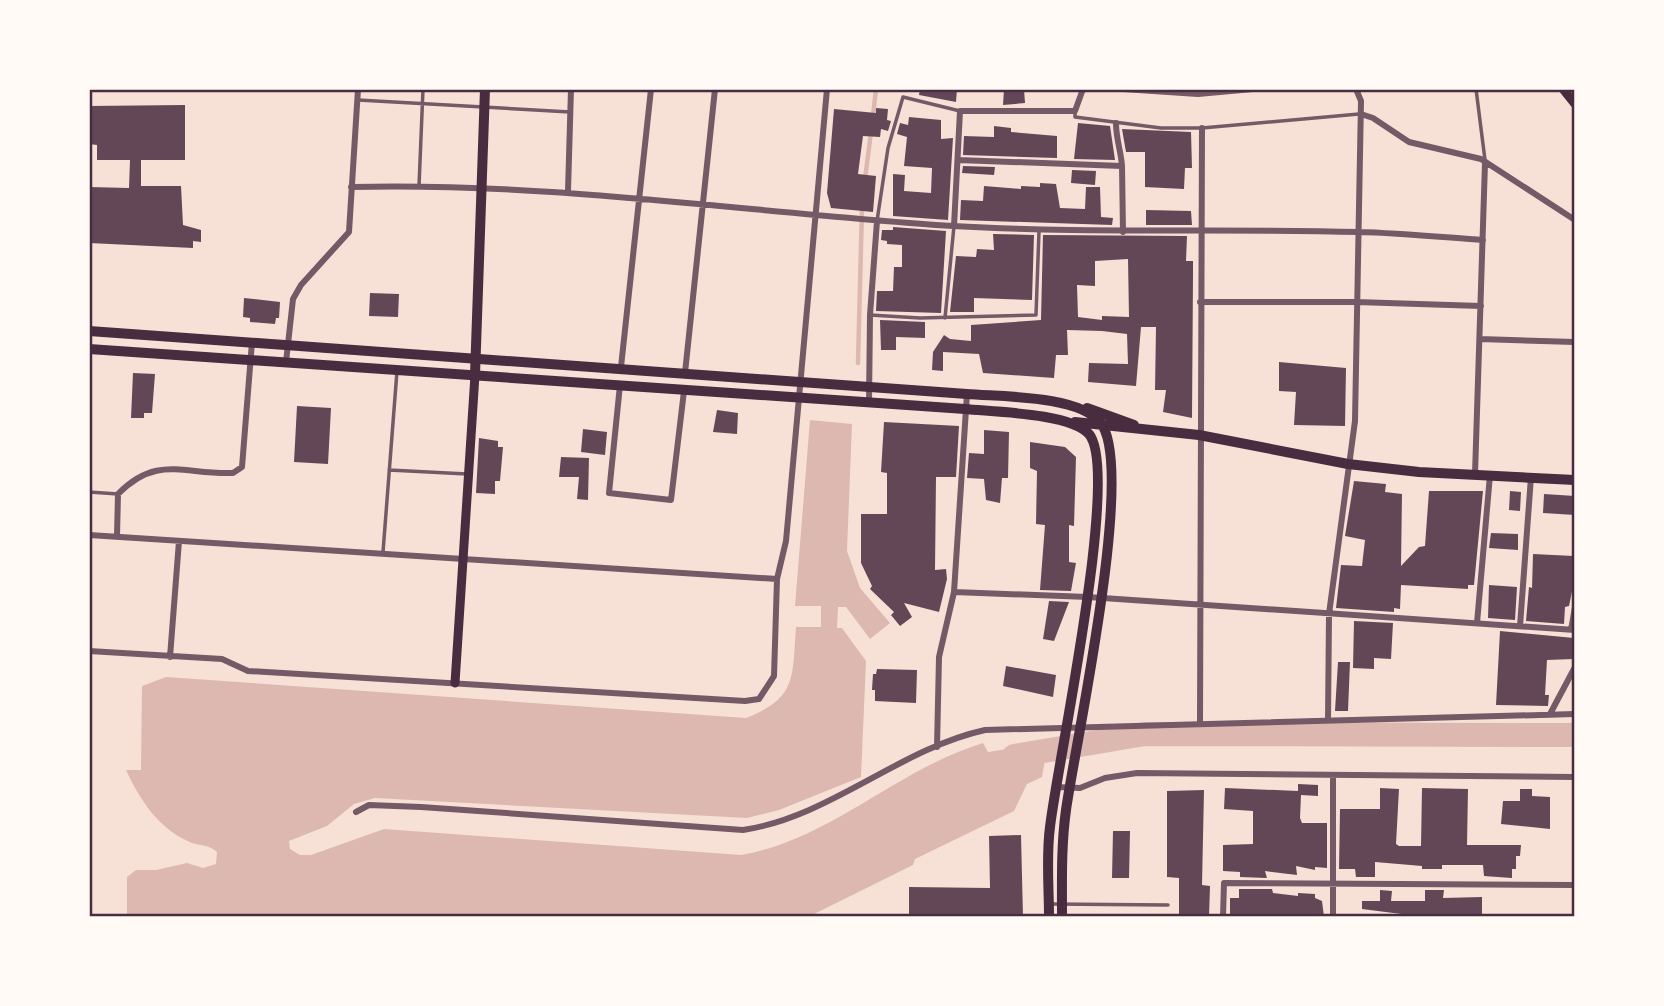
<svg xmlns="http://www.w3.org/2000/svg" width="1664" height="1006" font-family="Signika,sans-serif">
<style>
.water{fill:#dcb8b0}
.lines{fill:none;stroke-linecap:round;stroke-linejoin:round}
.stream{stroke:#dcb8b0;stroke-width:4.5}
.river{stroke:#dcb8b0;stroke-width:24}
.building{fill:#644757;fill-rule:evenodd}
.service{stroke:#755966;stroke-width:3.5}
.minor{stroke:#755966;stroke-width:6}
.secondary{stroke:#4a2c40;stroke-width:9}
.primary{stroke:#4a2c40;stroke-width:10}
.trunk{stroke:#4a2c40;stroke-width:10}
.neatline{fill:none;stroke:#4a2c40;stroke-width:2.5}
</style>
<rect width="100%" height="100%" fill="#f7e1d7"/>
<path class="water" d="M810 420 852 424 847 551 860 588 890 623 870 639 846 607H838L837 628H842L866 661 861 777 779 810 747 818 375 798 354 804 327 826 289 841 290 849 300 855H311L384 829 741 855C830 840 897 769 983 743L988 752 1048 743 1042 777 1027 784 1014 811 915 859 913 865 808 917H127V877L136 870H156L187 863 203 868 216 864 217 852C209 845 202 846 192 843 159 830 140 800 126 770H141L142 686 166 677 746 718C798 698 792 676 796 627H821V606H795Z"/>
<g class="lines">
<path class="stream" d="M873 116 876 89
M865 179 871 132
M858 363 862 208"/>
<path class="river" d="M1014 756 1145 734 1575 735"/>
</g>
<path class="building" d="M920 89H957L956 102 919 95Z
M1004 89H1024L1025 103 1003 105Z
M185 105V160H141V186H181L183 225 201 230V242L193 241V248L89 243V187L129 188 130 160H97V145L89 144V106Z
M876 108 888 109 887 120 891 121 888 131 881 129 880 137 863 136 858 174 876 176 873 212 831 208 827 193 834 109 876 113Z
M909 117 941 120V139L953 138 948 220 893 216V174L905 175 904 191 931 193 932 168 904 166 907 137 897 134 900 123 908 125Z
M1078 123 1110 126 1115 160 1074 159Z
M994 126 1011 128V132L1057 136V158L963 155 964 136 994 137Z
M1122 129 1191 132 1192 168H1185L1184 189 1145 187V152H1126Z
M963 166 995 167 994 175 962 173Z
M1072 170 1096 171 1095 185 1071 183Z
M1040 183 1056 184 1060 208 1085 209 1086 187H1100L1101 217 1113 218 1112 225 960 220 961 200 983 201 984 186 1021 189V186L1040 187Z
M1146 210 1191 211 1192 225H1146Z
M893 227 946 231 941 313 876 311 877 291H893L894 267H902V245L887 244V241L881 240 882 230H893Z
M993 234 1034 235 1032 300 974 298V312H950L956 256 976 257 977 249 994 250Z
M1043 235 1187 236 1186 261H1193V276L1192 418 1163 412 1166 390H1155L1156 327H1141L1136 386 1088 382 1089 363 1128 364 1127 334 1102 331 1067 330 1068 355H1056L1054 378 983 373 979 354 943 352V371L932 370 933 352 944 335 950 339 971 341V325L1041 320ZM1128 259 1129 317 1102 316V320L1078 317 1077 285 1095 286V261Z
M370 293 399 294 398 317 369 316Z
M244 298 280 302 279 318H276L275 324 250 322V318L243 317Z
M880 320 925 322V338L896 337V350H881Z
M1279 362 1346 368 1345 426 1294 425 1296 392 1279 391Z
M133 373 155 374 152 413H144V418H131Z
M297 406 331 408 328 464 294 462Z
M717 410 738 413 737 434 713 432Z
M884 422 959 426 956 477H936L935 570 946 569 947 579 939 612 904 603 912 617 900 626 891 615 894 612 870 589 872 586 861 563V514H887V473L881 472Z
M583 429 607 432 605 455 581 452Z
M984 430 1009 432 1008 478H1002L1000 503 986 500 984 479 967 478 969 453 984 454Z
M479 438 498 441V447H503L500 481H495V494L476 493Z
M1030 442 1065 447 1076 457 1074 526 1069 525V562L1076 563 1071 591 1040 590 1045 525 1036 524 1037 471 1030 468Z
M561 457 589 458 588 500 577 499 579 477H559Z
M1354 481 1386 484 1385 492 1402 494 1401 566 1419 547 1425 546 1429 491H1483L1474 585H1468V589L1401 585 1400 609 1394 608V612L1336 608 1341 565 1362 566 1365 540 1345 536Z
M1510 491 1521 492 1520 511 1509 510Z
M1544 494 1575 496V515L1543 513Z
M1491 533 1518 534V550L1489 548Z
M1533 554 1574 556V582L1569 606 1565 607 1564 624 1526 621 1529 587 1532 588Z
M1489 585 1517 587 1515 620 1488 618Z
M1049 601 1069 602 1054 641 1043 639Z
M1354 621 1393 623 1391 659 1374 658V669L1353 668Z
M1500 631 1574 638V659L1547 660 1545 695H1549L1548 706 1496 705Z
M1338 662H1350L1348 711H1335Z
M1006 666 1056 675 1053 697 1003 686Z
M877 669 917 670 916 703 875 701V690H872L873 674H876Z
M1298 784 1318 785V796L1301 795 1300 818 1302 823H1327V868L1315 867V870L1296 866 1297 875 1265 871 1267 878 1240 877V872L1223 871V845L1253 844V811L1224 809 1225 788 1298 791Z
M1380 788 1399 789 1396 844 1399 846H1421L1422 788 1468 789 1467 845H1521L1520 856H1516V869H1512V878L1484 876 1483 865H1442V869H1422V866L1375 862V877H1356L1355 869H1339L1340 809H1380Z
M1520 789H1532V796L1550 797V829L1501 824 1503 801H1520Z
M1204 790 1202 885 1210 886 1209 917H1179V878L1167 877V791Z
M1113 831H1130L1129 878H1112Z
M1021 835 1023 917H909V887L990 888 989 836Z
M1239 889H1272L1273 893 1298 896V893L1315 894V898L1322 901 1324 917H1230V898H1239Z
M1380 890 1392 891 1391 901H1425V890H1444L1443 898 1482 897V917H1425L1362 909V901H1380Z"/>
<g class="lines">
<path class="service" d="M1476 89 1485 160
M358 100 570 112
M1075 111V117L1161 128H1202L1359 114
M419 186 423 89
M877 221 888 148 903 97 960 111
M870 315 920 318 1036 315 1039 231
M945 318 954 226
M389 470 467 474
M89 492 118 494
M383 552 397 371
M1051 904 1168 905"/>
<path class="minor" d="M1123 89 1198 94 1253 89
M1361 114 1373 118 1409 142 1481 159 1575 220
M1116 123C1116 139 1121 151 1122 166
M958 160 1122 166 1123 232
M351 187C553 182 752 213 953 226 1088 234 1223 228 1358 232 1400 233 1441 237 1483 240
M568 191 571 89
M954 226 960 111H1075L1083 89
M1200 302H1356L1481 306
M1480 339 1575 342
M286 362 293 299 301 285 349 232 358 89
M621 367 651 89
M685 373 715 89
M620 385 609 493 671 500 684 391
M869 403 870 315 877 221
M1475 474 1485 163
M89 535 777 579
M117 536 118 494C157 454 184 475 233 473L242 467 252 342
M954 592 1088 597 1575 630
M1477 623 1490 475
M1520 626 1531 477
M1571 630 1575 607
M89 651 222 659 248 671 745 701 759 699 774 676 777 579 786 541 827 89
M170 657 179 541
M1550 714 1575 667
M1328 720 1329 614 1355 421 1361 101 1356 89
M1200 722 1202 128
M937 747 939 657 954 592 967 394
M1056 787 1080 788 1105 778 1137 773 1575 777
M356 812 369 805 421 807 743 830C830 817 899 749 985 730L1575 714
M1223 917 1224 883 1575 885
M1333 917V775"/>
<path class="secondary" d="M1563 89 1575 104
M455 683 475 375"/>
<path class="primary" d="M475 375 485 89"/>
<path class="trunk" d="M89 331 967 394C1002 397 1077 395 1100 422 1137 465 1075 744 1066 810 1061 846 1062 881 1062 917
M89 349 965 409C994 412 1070 413 1089 434 1121 472 1057 764 1050 827 1046 856 1049 887 1049 917
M1087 408 1134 425
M1075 422 1199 435 1348 464 1419 472 1575 480"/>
</g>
<rect width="1664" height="1006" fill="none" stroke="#fffaf5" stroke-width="182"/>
<rect x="91" y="91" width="1482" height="824" class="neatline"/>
</svg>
